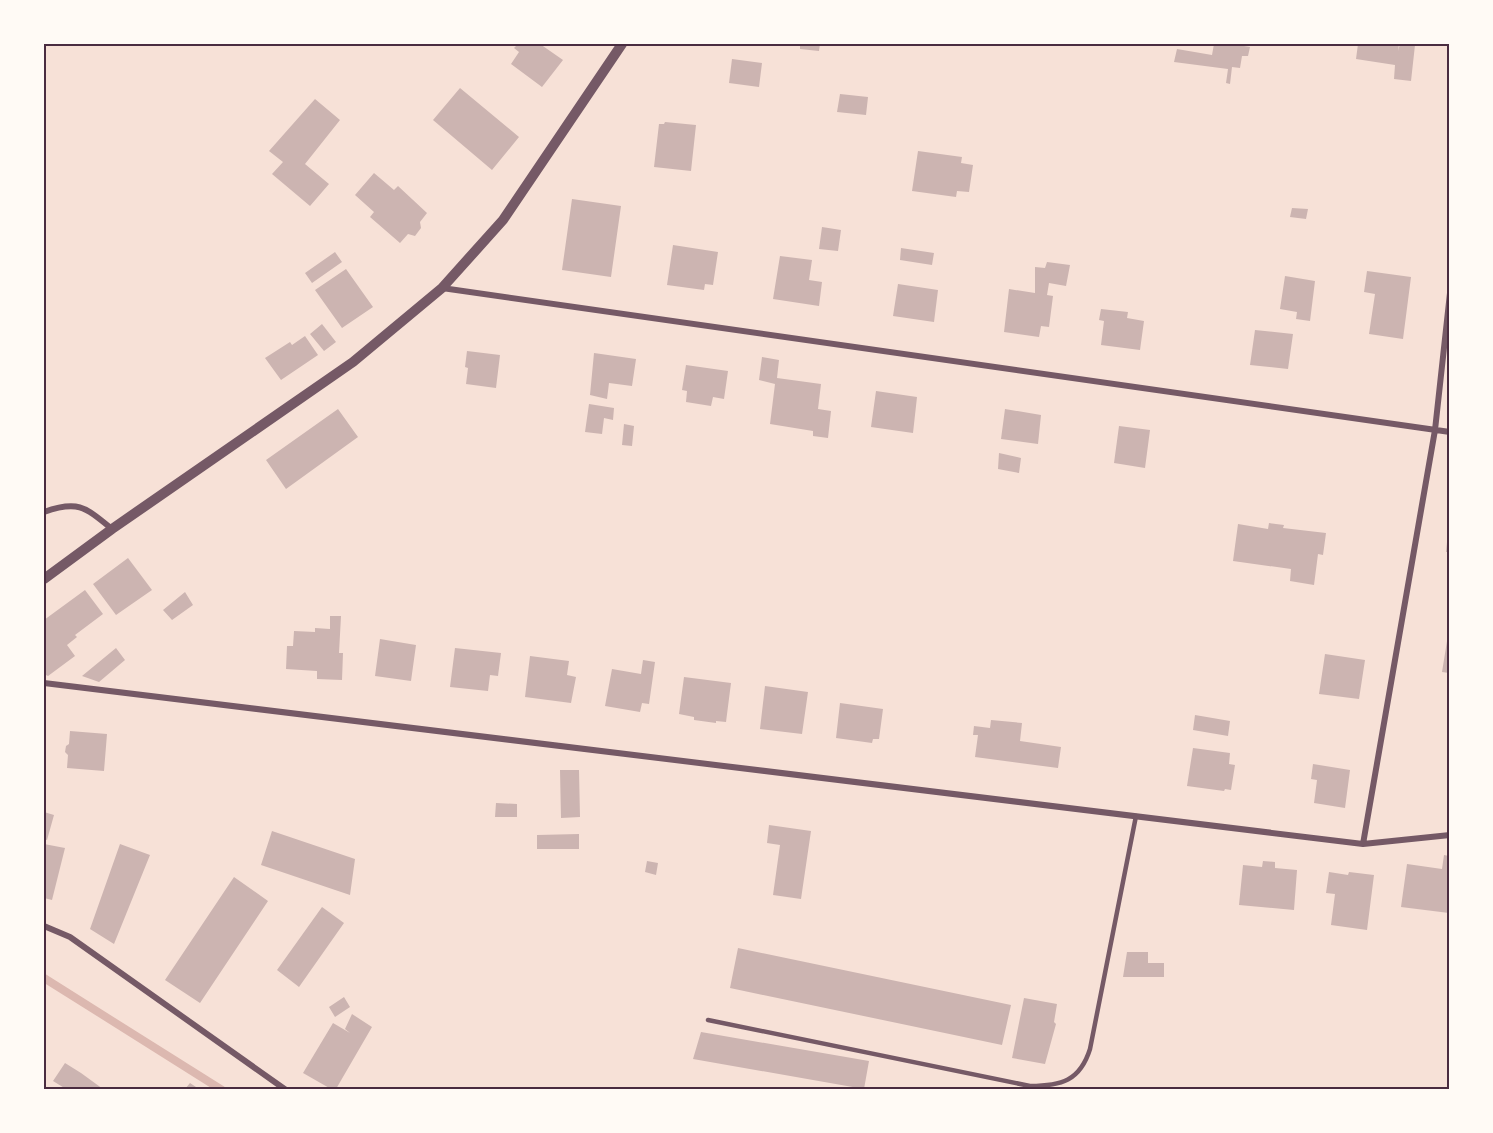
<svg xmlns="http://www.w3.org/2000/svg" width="1493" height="1133" font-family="'PT Sans',sans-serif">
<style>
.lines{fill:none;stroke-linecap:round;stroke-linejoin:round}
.stream{stroke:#dcb8b0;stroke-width:8}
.building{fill:#ccb4b1}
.service{stroke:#755966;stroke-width:4.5}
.minor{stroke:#755966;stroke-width:6}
.tertiary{stroke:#755966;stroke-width:10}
.neatline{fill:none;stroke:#4a2c40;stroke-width:2}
</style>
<rect width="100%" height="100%" fill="#f7e1d7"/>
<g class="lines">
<path class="stream" d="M44 978 222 1090"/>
</g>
<path class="building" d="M518 44H540L563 60 542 87 511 64 519 52 514 48Z
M800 44H820L819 51 800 49Z
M1214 44H1232L1250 47 1248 56H1242L1240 68 1232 67 1230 84 1226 83 1228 69 1174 62 1177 49 1212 55Z
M1358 44H1399L1398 51 1400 44 1415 45 1411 81 1394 79 1395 65 1356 59Z
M732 59 762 63 759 87 729 83Z
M460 88 519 137 492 170 433 120Z
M840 94 868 97 866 115 837 112Z
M315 99 340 120 305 164 329 184 310 206 272 174 283 162 269 151Z
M665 122 696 125 691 171 654 167 659 124H664Z
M918 151 962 157 961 163 973 165 969 192 957 191 956 197 912 191Z
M374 173 394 190 398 186 427 213 420 222 421 228 415 236 408 234 400 243 370 217 374 212 355 195Z
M572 199 621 206 611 277 562 270Z
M1292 208 1308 209 1306 219 1290 217Z
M822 227 841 230 838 251 819 249Z
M673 245 718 252 713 285 705 284 704 290 667 285Z
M901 248 934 253 932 265 900 260Z
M335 252 342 262 312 283 305 273Z
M780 256 812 260 809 280 822 282 819 306 773 299Z
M1047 262 1070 265 1066 286 1049 283 1047 295 1053 296 1049 327 1041 326 1039 337 1004 332 1009 289 1035 293V267L1045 268Z
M346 269 373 307 342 328 315 290Z
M1367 271 1411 277 1403 339 1369 334 1375 294 1364 292Z
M1285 276 1315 281 1310 321 1296 319 1297 312 1280 309Z
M898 284 938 290 934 322 893 316Z
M1101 309 1128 312 1127 318 1144 321 1140 350 1101 345 1104 321 1099 320Z
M322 324 336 342 324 351 310 334Z
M1255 330 1293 334 1288 369 1250 365Z
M305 336 318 355 281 380 265 358 290 342 292 345Z
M467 351 500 355 496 388 466 384 468 368 465 367Z
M594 353 636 359 632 386 609 383 607 399 590 395Z
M762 357 779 360 777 378 821 384 818 409 831 411 828 438 813 436V431L770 424 775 384 759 380Z
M686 365 728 371 724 399 713 397 711 406 686 402 687 391 682 390Z
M876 391 917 397 913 433 871 427Z
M589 404 614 408 613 420 604 418 602 434 585 432Z
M338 409 358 437 286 489 266 460Z
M1005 409 1041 415 1038 444 1001 439Z
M624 424 634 426 632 446 622 445Z
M1119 426 1150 430 1145 468 1114 463Z
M999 453 1021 458 1019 473 998 469Z
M1269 523 1284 525 1283 528 1326 533 1323 555 1318 554 1314 585 1290 581 1291 569 1233 561 1238 524 1268 529Z
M1448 532H1449V552H1446Z
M128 558 152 590 116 615 93 584Z
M85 590 103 614 75 635 77 637 67 645 75 656 48 676 44 674V620Z
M185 592 193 605 172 620 163 610Z
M330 616H341L339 653H343L342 680 317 679V671L286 669 287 646H293L294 631 315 632V628L330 629Z
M1448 635H1449V673L1442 672Z
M380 639 416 645 411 681 375 676Z
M116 648 125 660 99 682 82 676Z
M455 648 501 653 498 676 490 675 488 691 450 687Z
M1325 654 1365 660 1359 699 1319 694Z
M530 656 569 661 567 675 576 677 571 703 525 697Z
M643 660 655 662 649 704 642 703 640 712 605 706 612 669 641 674Z
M684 677 731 683 726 722 716 721V723L694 720V717L679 714Z
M765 686 808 692 802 734 760 729Z
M840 703 883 709 879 739H873L872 743 836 738Z
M1195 715 1230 721 1228 736 1193 730Z
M991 720 1022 723 1020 741 1061 747 1058 768 975 757 978 735H973L974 726 990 728Z
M70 731 107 734 104 771 67 768 68 755 65 752 66 746 69 744Z
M1193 748 1230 753 1229 764 1235 765 1231 790 1225 789 1224 791 1187 786Z
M1313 764 1350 770 1345 808 1314 803 1317 780 1311 779Z
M560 770H579L580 817 561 818Z
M496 803 517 804V817H495Z
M44 812 54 815 47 840 44 839Z
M769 825 811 831 801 899 773 895 780 845 767 843Z
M272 831 355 859 350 895 261 865Z
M579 834V849H537V835Z
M44 844 65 848 52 900 44 898Z
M120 844 150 855 114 944 90 929Z
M1444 855 1449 856V913L1401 907 1407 864 1442 869Z
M647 861 658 863 656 875 645 872Z
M1263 861 1275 862V868L1297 870 1294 910 1239 905 1243 865 1262 867Z
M1329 872 1348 875 1349 872 1374 875 1367 930 1331 925 1335 894 1326 893Z
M234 877 268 901 200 1003 165 980Z
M322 907 344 923 299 987 277 970Z
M738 948 1011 1005 1002 1045 730 988Z
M1127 952H1148V963H1164V977H1123Z
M344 997 350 1007 335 1017 329 1007Z
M1024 998 1057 1004 1054 1022 1056 1024 1045 1064 1012 1058Z
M352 1014 372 1027 336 1089H331L303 1073 333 1023 350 1033 345 1029Z
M701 1032 869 1061 864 1089 693 1059Z
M65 1063 81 1073 103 1089H66L53 1081Z
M190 1083 199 1089H185Z"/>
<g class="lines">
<path class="service" d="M708 1020 1030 1086C1061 1086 1080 1081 1090 1049L1136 816"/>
<path class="minor" d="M442 288 1450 432
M44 512C78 500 85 507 112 529
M44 683 1363 844 1450 835
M1363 844 1435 430 1450 293
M44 926 70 937 286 1090"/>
<path class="tertiary" d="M44 579 112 529 353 362 442 288 503 220 622 44"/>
</g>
<rect width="1493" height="1133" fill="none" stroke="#fffaf5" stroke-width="90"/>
<rect x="45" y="45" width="1403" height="1043" class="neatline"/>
</svg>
